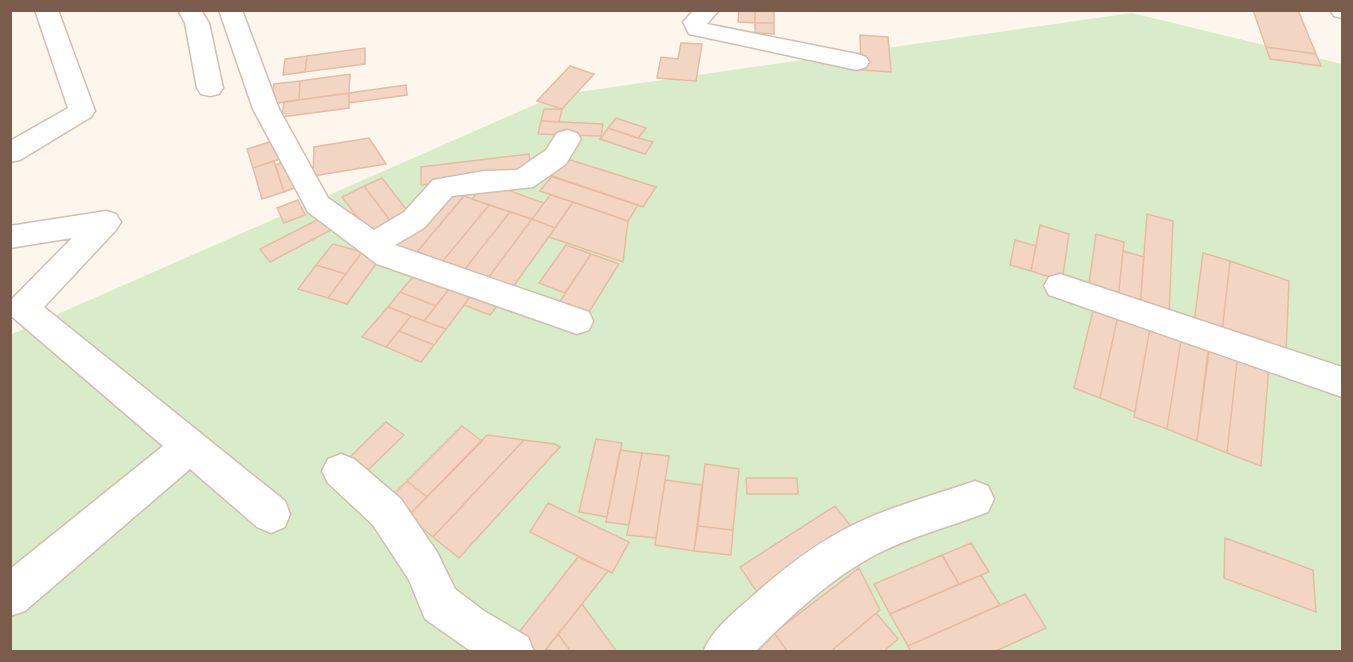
<svg xmlns="http://www.w3.org/2000/svg" width="1353" height="662" font-family="Helvetica,sans-serif">
<style>
.green{fill:#d8ecc9}
.building{fill:#f3d5c3;stroke:#e6bba3;stroke-width:1.5}
.lines{fill:none;stroke-linecap:round;stroke-linejoin:round}
.minor-casing{stroke:#d1beb0;stroke-width:3}
.minor{fill:#fff;fill-rule:evenodd}
</style>
<rect width="100%" height="100%" fill="#fdf6ec"/>
<path class="green" d="M1132 13 1342 64V651H11L10 335 557 95Z"/>
<path class="building" d="M739 10H755V23L738 22Z
M755 10H774V23H755Z
M1253 10H1298L1316 54 1266 47Z
M755 23H774V34L755 33Z
M860 35 888 37 891 72 861 70Z
M681 43 702 44 696 81 657 78 661 57 678 59Z
M1266 47 1316 54 1321 66 1270 59Z
M365 48V64L305 72 307 56Z
M307 56 305 72 283 75 285 59Z
M570 66 594 74 562 109 537 101Z
M350 74 349 93 299 100 300 81Z
M300 81 299 100 271 104 274 84Z
M406 85 407 95 349 103V93Z
M349 93V108L282 117 284 102Z
M544 109H562L559 122 541 121Z
M616 118 646 128 638 138 608 128Z
M541 121 603 124 601 136 538 134Z
M608 128 638 138 653 142 645 154 600 139Z
M369 138 386 164 313 176 314 147Z
M273 141 280 159 253 168 247 149Z
M529 154 531 171 421 185V167Z
M561 157 656 187 643 207 547 175Z
M274 161 284 192 262 199 253 168Z
M287 161 297 187 284 192 275 165Z
M552 176 638 205 628 221 540 191Z
M382 178 413 218 395 227 364 186Z
M485 182 544 203 532 219 472 199Z
M364 186 395 227 373 238 342 197Z
M443 189 464 196 412 258 391 250Z
M550 195 573 202 555 228 532 219Z
M464 196 489 205 443 261 417 252Z
M298 200 305 215 284 223 277 208Z
M573 202 628 221 623 262 549 237Z
M489 205 510 212 465 269 443 261Z
M510 212 532 219 488 278 465 269Z
M1147 214 1173 221 1169 315 1140 307Z
M321 218 331 230 270 262 260 249Z
M532 219 555 228 513 287 488 278Z
M1040 225 1069 234 1062 281 1031 271Z
M1096 234 1124 242 1118 300 1088 291Z
M1015 240 1036 246 1031 271 1010 265Z
M333 244 362 252 346 274 316 265Z
M566 245 591 254 565 293 539 283Z
M1123 251 1144 257 1140 307 1118 300Z
M362 252 381 257 347 304 328 298Z
M1203 253 1230 261 1222 333 1194 323Z
M591 254 619 264 584 320 555 309Z
M1230 261 1289 281 1286 355 1222 333Z
M316 265 346 274 328 298 298 289Z
M418 271 453 284 436 306 400 292Z
M453 284 474 292 446 329 424 321Z
M400 292 436 306 424 321 388 307Z
M474 292 500 302 490 315 464 305Z
M1095 303 1119 311 1100 398 1074 388Z
M388 307 411 316 386 347 362 337Z
M1119 311 1151 323 1135 412 1100 398Z
M411 316 424 321 446 329 434 345 399 331Z
M1151 323 1182 334 1167 429 1134 417Z
M399 331 434 345 421 362 386 347Z
M1181 341 1208 351 1197 441 1167 429Z
M1210 344 1238 353 1227 453 1197 441Z
M1238 353 1269 365 1261 466 1227 453Z
M386 422 404 435 367 471 349 458Z
M462 426 482 441 427 497 407 481Z
M487 435 524 440 433 537 408 516Z
M596 439 622 443 607 517 579 512Z
M524 440 555 444 560 447 459 558 433 537Z
M620 450 642 453 629 525 606 522Z
M642 453 669 456 656 538 627 535Z
M705 464 739 469 733 530 698 526Z
M746 478H797L798 494H747Z
M665 480 702 485 694 551 655 545Z
M407 481 427 497 408 516 389 499Z
M548 503 629 542 612 573 530 532Z
M835 506 860 538 763 601 740 567Z
M698 526 733 530 731 555 694 551Z
M1225 538 1313 570 1316 612 1224 578Z
M971 543 989 572 959 584 942 555Z
M942 555 959 584 890 614 874 584Z
M578 557 608 571 544 652H526L513 640Z
M859 568 880 610 830 652H788L774 633Z
M981 575 1000 605 908 646 890 614Z
M1025 594 1046 628 994 652H911L908 646Z
M582 604 617 652H571L558 634Z
M876 613 898 639 883 652H830Z
M774 633 788 652H755Z
M558 634 571 652 545 650Z"/>
<g class="lines">
<defs>
<path id="minor" d="M35 10H58L95 111 91 117 20 160 10 162V141L68 108Z
M178 10H201L209 23 223 88 219 94 210 96 201 94 197 88 185 23Z
M219 10H242L279 109 328 198 374 230 404 212 433 180 484 171 517 170 546 150 557 133 567 130 577 133 581 139 566 164 533 187 452 196 424 228 395 245 589 312 593 321 589 330 577 334 377 264 308 212 253 109Z
M694 10H719L707 24 857 54 866 57 869 62 866 67 857 70 689 34 683 22Z
M1330 10H1342V18L1334 16Z
M106 211 116 214 121 222 116 230 44 307 285 501 290 514 285 527 271 533 257 527 190 469 25 611 10 616V569L163 446 10 315 12 299 72 238 10 248V226Z
M1060 274 1342 367V397L1049 295 1044 286 1049 277Z
M341 454 354 459 401 499 437 552 455 589 484 611 528 637 534 652H472L425 619 409 580 373 525 328 483 322 471 328 459Z
M975 481 988 486 994 499 988 512C952 526 912 536 877 554 831 578 792 615 755 652H703C712 630 730 616 747 601 778 573 810 547 847 528 887 507 932 496 975 481Z"/>
</defs>
<use href="#minor" class="minor-casing"/>
<use href="#minor" class="minor"/>
</g>
<rect width="1353" height="662" fill="none" stroke="#7a5c4d" stroke-width="24"/>
</svg>
